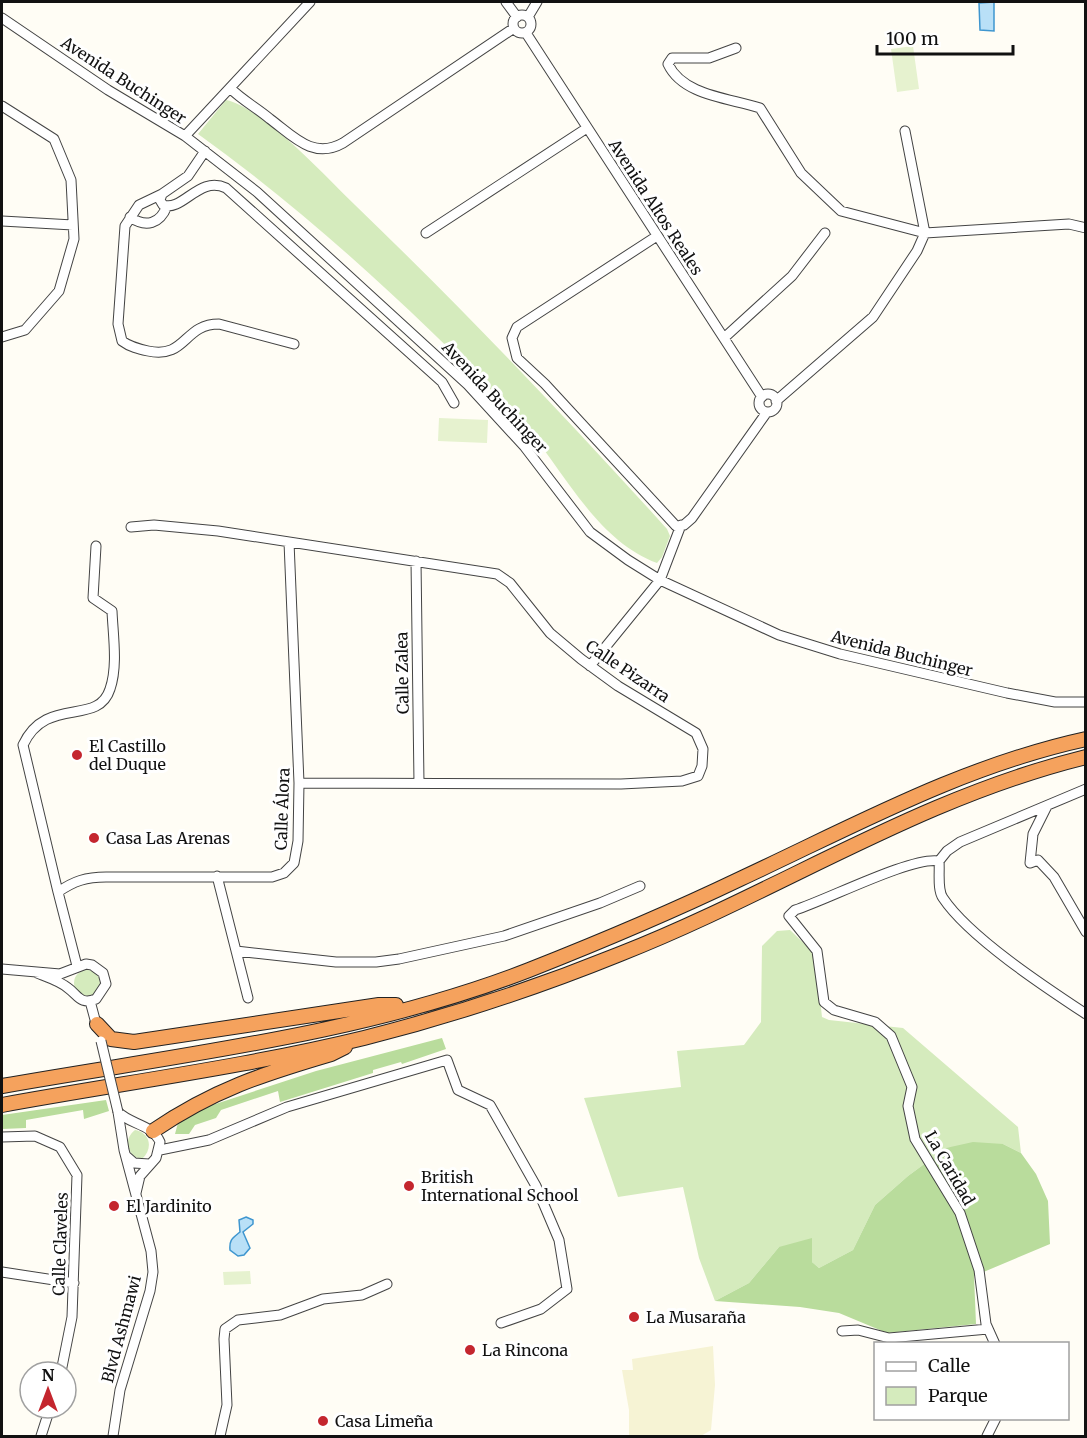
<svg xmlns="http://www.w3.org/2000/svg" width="1087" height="1438" font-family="Merriweather,serif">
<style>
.farmland{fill:#f6f3d4}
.green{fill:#d5ebbd}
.forest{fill:#b9dc9c}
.pitch{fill:#e6f2cf}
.water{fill:#b9e0f7;stroke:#3f96cf;stroke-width:1.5}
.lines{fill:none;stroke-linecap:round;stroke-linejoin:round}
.minor-casing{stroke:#444;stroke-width:11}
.highway-casing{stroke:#222;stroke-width:16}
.minor{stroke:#fff;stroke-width:9}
.highway{stroke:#f5a25d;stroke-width:14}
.minor-bridge-casing{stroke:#444;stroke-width:11;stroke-linecap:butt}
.minor-bridge{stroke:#fff;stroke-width:9}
.poi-dot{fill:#c4262e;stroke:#fff;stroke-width:2}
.labels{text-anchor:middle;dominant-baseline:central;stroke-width:6;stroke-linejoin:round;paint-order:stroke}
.street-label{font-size:16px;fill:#111;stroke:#fff}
.poi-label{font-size:16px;fill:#111;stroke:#fff;text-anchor:start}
</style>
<rect width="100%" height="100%" fill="#fffdf5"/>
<path class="farmland" d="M713 1346 715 1385 711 1430 701 1436H629V1410L622 1370H633L632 1359Z"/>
<path class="green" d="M226 100C263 108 326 177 355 205 463 309 566 417 667 529L670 536 662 557 657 563C590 538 559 458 511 410 413 311 311 215 198 134Z
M790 930 815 954 822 1017 829 1020 903 1028 1018 1127 1021 1153 1003 1144 946 1148 908 1176 875 1205 853 1250 819 1268 812 1262 779 1247 749 1283 715 1301 699 1258 683 1187 618 1197 584 1098 681 1087 677 1051 744 1045 761 1022 762 946 777 931Z
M74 983a13 13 0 1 1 26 0a13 13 0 1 1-26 0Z
M135 1130C151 1133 153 1149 142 1159L135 1157C126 1149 125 1138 135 1130Z"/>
<path class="forest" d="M442 1038 446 1049 402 1064 401 1062 373 1070V1073L280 1102 278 1091 221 1110 216 1118 195 1125 189 1134H175L179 1119 188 1113 316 1071Z
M106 1100 109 1111 84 1119 83 1110 26 1120V1128L2 1129V1115Z
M973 1142 1003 1144 1021 1153 1036 1174 1048 1201 1050 1244 974 1276 976 1324 887 1333 839 1313 800 1307 715 1301 749 1283 779 1247 812 1238V1262L819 1268 853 1250 875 1205 908 1176 946 1148Z"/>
<path class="pitch" d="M913 46 919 89 897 92 891 49Z
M439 418 488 420 487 443 438 441Z
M250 1271 251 1284 224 1285 223 1272Z"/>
<path class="water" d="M994 2V31L980 30 979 3Z
M246 1217 253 1220V1224L243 1232 250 1248 244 1255 238 1256 230 1250C229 1239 233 1238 240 1232L239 1220Z"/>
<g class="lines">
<defs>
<path id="minor" d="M506 2 517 17
M513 24a9 9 0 1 1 18 0a9 9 0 1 1-18 0Z
M528 17 537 2
M2 18 108 90 185 136 257 192 468 385 524 446 590 532 628 560 660 580 779 635 840 654 1007 693 1055 702H1086
M526 33 762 397
M736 48 709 58H672L668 64C683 96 730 98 760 108L801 173 841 211 925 233 1069 224 1086 228
M230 88C242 100 257 108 270 119 293 136 313 160 343 143L514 28
M2 106 54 139 71 180 74 239 59 291 25 330 2 337
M185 136 310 2
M205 151 188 176 162 194 160 200 163 205C183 212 199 175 226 188L442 382 454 403
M162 194 139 205 125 226 118 324 122 341C130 347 139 349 148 351 187 359 183 324 219 324L294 344
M130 217C146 228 160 224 167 206
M2 221 73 225
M426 233 587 128
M657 236 517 327 512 338 517 358 545 384 676 526 684 525 692 518 767 412
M724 338 792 276 825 233
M759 403a9 9 0 1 1 18 0a9 9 0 1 1-18 0Z
M776 401 873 317 917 251 925 233 905 131
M131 527 154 525 218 531 497 574 510 583 550 633 581 659 618 686 696 733 703 749 702 766 698 776 682 781 621 784 299 783
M416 561 419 783
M590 666 660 580 681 525
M1086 789 960 842 947 851 939 861C940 871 937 890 943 898 969 937 1045 987 1086 1014
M1047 806 1033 834 1030 863 1038 860 1054 877 1086 932
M939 861C912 856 827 900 795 910L789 916 817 951 824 1002 834 1010 875 1022 891 1036 912 1087 908 1106 915 1139 960 1213 979 1270 986 1324 995 1344
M217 876 248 998
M58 892 23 745C46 695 98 727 110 689 118 666 113 635 112 611L93 598 96 546
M236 951 336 962H376L399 959 504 936 600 903 640 886
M77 966 58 892C74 881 86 877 106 877H272L284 873 294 863 298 841 299 783 289 542
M2 969 60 974 86 964 92 965 103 973 106 984 96 999C80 1005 79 996 68 988 60 981 47 977 37 973
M90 1001 97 1027
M118 1112C131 1125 152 1124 160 1142L156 1158 140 1176 136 1193
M2 1137 35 1136 60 1147 77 1175 72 1317 61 1372
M160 1150 209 1140 287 1107 447 1060 458 1090 490 1105 536 1186 559 1240 567 1289 541 1309 501 1323
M126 1156 134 1163 149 1164
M2 1272 74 1283
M842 1331 858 1330 889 1338 988 1329
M41 1436 50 1408
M113 1436 120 1390 150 1291 153 1272 151 1251 124 1150 118 1112
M220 1436 227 1405 224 1339 225 1329 238 1320 280 1315 323 1299 362 1295 387 1284
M987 1436 996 1418"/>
<path id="highway" d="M97 1024 111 1039 134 1042 379 1005H396
M2 1086C177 1055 362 1035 529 970 600 942 671 912 740 879 854 826 962 766 1086 739
M2 1105C122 1083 245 1067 364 1038 451 1016 536 988 620 954 780 891 916 799 1086 757
M153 1131C213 1090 263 1074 331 1054L345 1047"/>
</defs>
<use href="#minor" class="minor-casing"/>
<use href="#highway" class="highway-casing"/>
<use href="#minor" class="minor"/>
<use href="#highway" class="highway"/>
<defs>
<path id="minor-bridge" d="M101 1041 118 1112"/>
</defs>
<use href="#minor-bridge" class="minor-bridge-casing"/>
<use href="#minor-bridge" class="minor-bridge"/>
</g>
<g class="poi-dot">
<circle cx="77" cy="755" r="6"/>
<circle cx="94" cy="838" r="6"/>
<circle cx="409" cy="1186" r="6"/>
<circle cx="114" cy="1206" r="6"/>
<circle cx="634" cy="1317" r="6"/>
<circle cx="470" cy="1350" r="6"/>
<circle cx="323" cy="1421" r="6"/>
</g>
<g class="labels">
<g class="street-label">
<text transform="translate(124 80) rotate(33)">Avenida Buchinger</text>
<text transform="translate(656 207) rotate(57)">Avenida Altos Reales</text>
<text transform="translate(495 397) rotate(47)">Avenida Buchinger</text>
<text transform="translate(902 653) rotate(14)">Avenida Buchinger</text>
<text transform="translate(628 671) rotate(34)">Calle Pizarra</text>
<text transform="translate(402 673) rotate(-91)">Calle Zalea</text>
<text transform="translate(282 809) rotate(-88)">Calle Álora</text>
<text transform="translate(950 1168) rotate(60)">La Caridad</text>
<text transform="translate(60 1244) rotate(-88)">Calle Claveles</text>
<text transform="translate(121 1329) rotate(-75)">Blvd Ashmawi</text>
</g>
<g class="poi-label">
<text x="89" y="746">El Castillo<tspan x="89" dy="18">del Duque</tspan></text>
<text x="106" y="838">Casa Las Arenas</text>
<text x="421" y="1177">British<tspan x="421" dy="18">International School</tspan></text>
<text x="126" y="1206">El Jardinito</text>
<text x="646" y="1317">La Musaraña</text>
<text x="482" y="1350">La Rincona</text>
<text x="335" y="1421">Casa Limeña</text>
</g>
</g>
<rect width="1087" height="1438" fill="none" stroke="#111111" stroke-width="6"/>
<rect x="874" y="1342" width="195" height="78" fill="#ffffff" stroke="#a0a0a0" stroke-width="1.5"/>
<rect x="886" y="1362" width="30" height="9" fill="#ffffff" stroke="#a0a0a0" stroke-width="1.5"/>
<text x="928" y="1372" font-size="18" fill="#111111">Calle</text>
<rect x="886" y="1387" width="30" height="18" fill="#d5ebbd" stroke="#a0a0a0" stroke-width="1.5"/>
<text x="928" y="1402" font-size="18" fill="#111111">Parque</text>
<g transform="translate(48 1390)"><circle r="28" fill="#ffffff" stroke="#a0a0a0" stroke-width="1.5"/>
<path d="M0-4.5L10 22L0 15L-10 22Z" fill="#c4262e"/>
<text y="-9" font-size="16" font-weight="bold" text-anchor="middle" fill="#111111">N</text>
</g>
<path d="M877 45v9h136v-9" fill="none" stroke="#111111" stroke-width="3"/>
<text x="886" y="45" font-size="18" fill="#111111" stroke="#ffffff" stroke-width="4.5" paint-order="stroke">100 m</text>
</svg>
